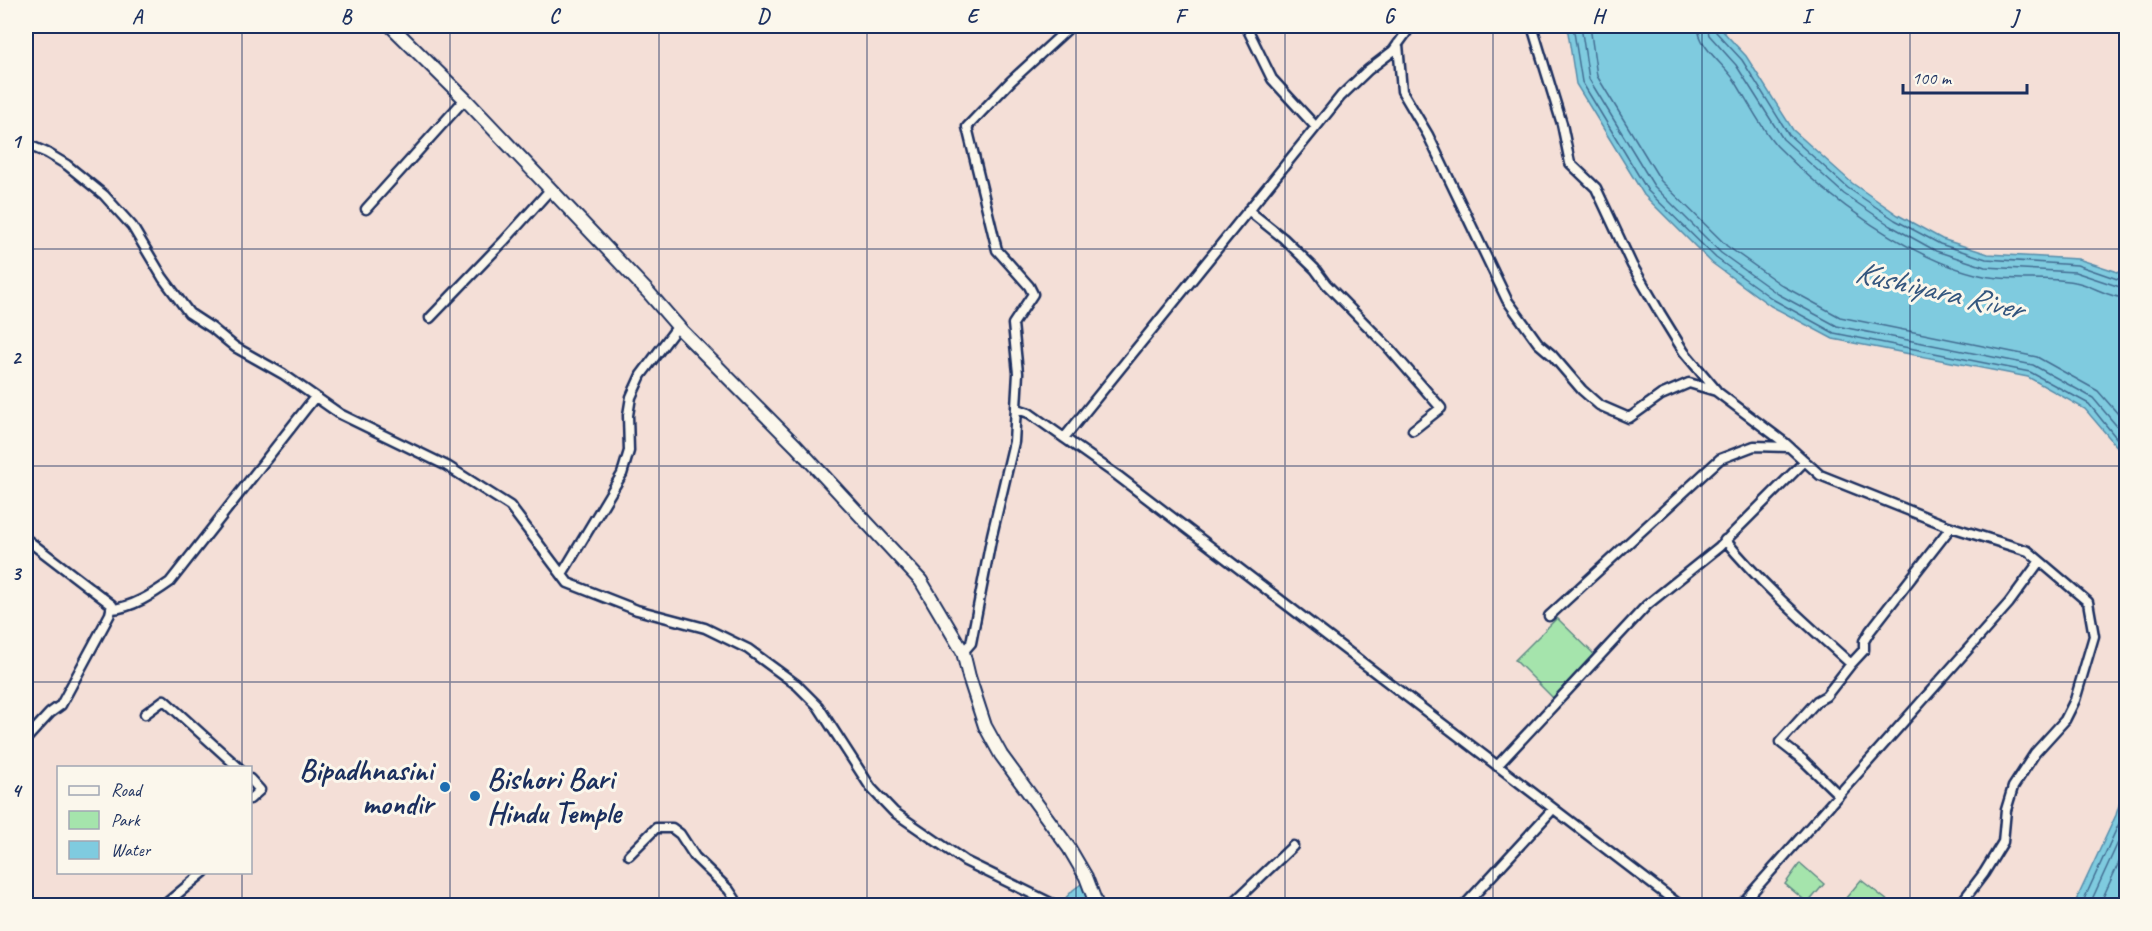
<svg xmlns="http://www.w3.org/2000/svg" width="2152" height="931" font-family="Caveat,sans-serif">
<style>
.green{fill:#a5e4ac;stroke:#608a85;stroke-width:1.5}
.water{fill:#7fcbdf;stroke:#578dab;stroke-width:1.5}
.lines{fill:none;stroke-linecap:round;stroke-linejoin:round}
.shore{stroke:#436d92;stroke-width:1.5}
.minor-casing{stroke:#1b2f5e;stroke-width:13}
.secondary-casing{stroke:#1b2f5e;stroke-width:16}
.minor{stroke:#fbf7ec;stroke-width:8}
.secondary{stroke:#fbf7ec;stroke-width:12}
.grid{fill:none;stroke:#1b2f5e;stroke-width:1.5;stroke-opacity:0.55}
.poi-dot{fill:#1f6fb2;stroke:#fbf7ec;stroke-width:2}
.labels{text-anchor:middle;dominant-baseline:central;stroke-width:6;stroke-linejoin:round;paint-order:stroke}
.poi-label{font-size:30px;font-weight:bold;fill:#1b2f5e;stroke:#fbf7ec;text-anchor:end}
.water-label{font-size:32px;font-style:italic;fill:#34567e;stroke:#fbf7ec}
.neatline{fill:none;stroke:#1b2f5e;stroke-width:2}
.grid-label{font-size:20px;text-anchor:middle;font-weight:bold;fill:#1b2f5e}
</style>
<rect width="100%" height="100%" fill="#f4dfd7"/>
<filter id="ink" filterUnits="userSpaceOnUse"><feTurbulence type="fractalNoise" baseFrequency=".0167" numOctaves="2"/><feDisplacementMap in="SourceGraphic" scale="12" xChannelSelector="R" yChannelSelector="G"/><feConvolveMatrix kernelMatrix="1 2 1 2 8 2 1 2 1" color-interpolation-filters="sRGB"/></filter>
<g filter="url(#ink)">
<path class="green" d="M1557 618 1596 656 1555 700 1515 660Z
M1800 863 1824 884 1808 903 1785 884Z
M1861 880 1893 905H1840Z"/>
<path class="water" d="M1567 26H1718L1746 56 1793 130 1852 183 1898 215 1942 239 1988 254 2078 259 2115 271 2126 277V464L2119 449 2085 409 2028 377 1833 339 1771 306 1712 263 1644 195 1576 84Z
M2126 782V905H2074L2116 815Z
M1084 882 1094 905 1060 904 1073 890Z"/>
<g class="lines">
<path class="shore" d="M1573 26 1582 82 1648 191 1716 258 1774 300 1834 333 2030 372 2089 404 2126 450
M1581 26 1589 79 1654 186 1721 253 1778 294 1837 326 2033 365 2093 398 2126 437
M1590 26 1597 76 1661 181 1727 246 1783 286 1840 317 2037 357 2098 391 2126 423
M1698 26C1698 47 1724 64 1735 81 1747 100 1762 130 1777 146 1827 198 1912 261 1984 276 2013 282 2045 276 2075 282 2092 285 2109 298 2126 298
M1707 26 1709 35 1736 65 1783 139 1844 194 1891 226 1936 251 1985 267 2075 272 2126 289
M1714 26 1716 32 1742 60 1789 135 1848 188 1895 220 1940 244 1986 259 2077 265 2126 282
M2081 906 2122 817 2126 803
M2089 906 2126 825
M2099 906 2126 847"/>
<defs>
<path id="minor" d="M1246 26 1272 79 1316 127
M1532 26 1562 124 1570 163 1596 188 1632 265 1660 313 1684 352 1716 390
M1398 44 1402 91 1428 135 1507 300 1538 343 1552 355 1582 390 1599 405 1629 418 1661 395 1689 383 1716 391 1785 443 1820 475 1948 526 2028 551 2088 602 2094 636 2075 700 2065 720 2035 753 2013 787 2006 810 2003 842 1984 873 1959 906
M26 144 47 153 67 165 104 195 132 226 163 278 189 313 212 328 235 347 283 374 340 414 447 466 510 506 568 583 637 610 705 628 748 649 797 685 818 706 871 788 894 812 965 861 1057 906
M366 209 465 99
M1248 210 1283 238 1315 269 1326 284 1387 346 1441 408 1413 430
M430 318 504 241 550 190
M1017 409 1029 413 1118 476 1681 906
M1064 438 1341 96 1368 70 1393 51 1411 26
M26 539 112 605 110 614 61 705 50 713 26 739
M1725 540C1763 586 1807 624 1851 664L1826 696 1817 701 1780 742 1803 760 1839 795
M562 574 622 474 629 451 628 415 631 397 641 375 678 326
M111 609C132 608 153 594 170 582L315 397
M1549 616 1720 459 1754 446 1789 447
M963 652 971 643 992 535 1014 442 1018 373 1013 324 1033 294 1029 286 997 250 967 127 1011 81 1071 26
M1851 664 1864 650V641L1870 631 1951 527
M145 714 164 700 239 768
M1497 766 1647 605 1719 547 1805 461
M250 779 260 790 250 799
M629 855 656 828H672L680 834 695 857 729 890 735 899 734 906
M163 906 204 872
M1230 906 1293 846
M1464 906 1553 809
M1740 906 2009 603 2039 562"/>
<path id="secondary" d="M391 26 465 99 649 293 682 331 796 446 921 581 963 652 969 677 985 726 1001 755 1069 848 1086 877 1097 906"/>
</defs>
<use href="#minor" class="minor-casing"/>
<use href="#secondary" class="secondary-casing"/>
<use href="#minor" class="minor"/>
<use href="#secondary" class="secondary"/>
</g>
</g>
<path class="grid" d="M242 26V768M450 26V906M659 26V906M867 26V906M1076 26V906M1285 26V906M1493 26V906M1702 26V906M1910 26V906M26 249H2126M26 466H2126M26 682H2126M242 872V906"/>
<g class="poi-dot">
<circle cx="445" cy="787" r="6"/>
<circle cx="475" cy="796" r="6"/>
</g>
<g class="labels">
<g class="poi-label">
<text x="433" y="770">Bipadhnasini<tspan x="433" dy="34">mondir</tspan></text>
<text x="487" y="779" text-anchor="start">Bishori Bari<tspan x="487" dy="34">Hindu Temple</tspan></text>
</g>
<g class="water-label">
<text transform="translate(1939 290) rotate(13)">Kushiyara River</text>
</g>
</g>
<rect width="2152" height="931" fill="none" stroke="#fbf7ec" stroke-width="66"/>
<rect x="57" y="766" width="195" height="108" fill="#fbf7ec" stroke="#a1a7b3" stroke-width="1.5"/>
<rect x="69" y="786" width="30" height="9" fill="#fbf7ec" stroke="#a1a7b3" stroke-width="1.5"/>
<text x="111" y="796" font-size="18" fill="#1b2f5e">Road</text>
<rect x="69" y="811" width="30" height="18" fill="#a5e4ac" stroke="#a1a7b3" stroke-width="1.5"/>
<text x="111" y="826" font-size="18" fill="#1b2f5e">Park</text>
<rect x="69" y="841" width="30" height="18" fill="#7fcbdf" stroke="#a1a7b3" stroke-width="1.5"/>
<text x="111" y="856" font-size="18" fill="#1b2f5e">Water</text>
<path d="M1903 84v9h124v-9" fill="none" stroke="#1b2f5e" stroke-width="3"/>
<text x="1912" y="84" font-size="18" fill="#1b2f5e" stroke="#fbf7ec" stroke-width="4.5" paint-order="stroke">100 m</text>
<rect x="33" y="33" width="2086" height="865" class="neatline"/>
<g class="grid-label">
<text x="137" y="23">A</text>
<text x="346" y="23">B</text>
<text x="554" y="23">C</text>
<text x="763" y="23">D</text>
<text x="972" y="23">E</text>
<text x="1180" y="23">F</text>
<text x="1389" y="23">G</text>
<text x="1598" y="23">H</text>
<text x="1806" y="23">I</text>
<text x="2015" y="23">J</text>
<text x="16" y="148">1</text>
<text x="16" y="364">2</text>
<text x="16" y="580">3</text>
<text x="16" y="797">4</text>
</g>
</svg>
